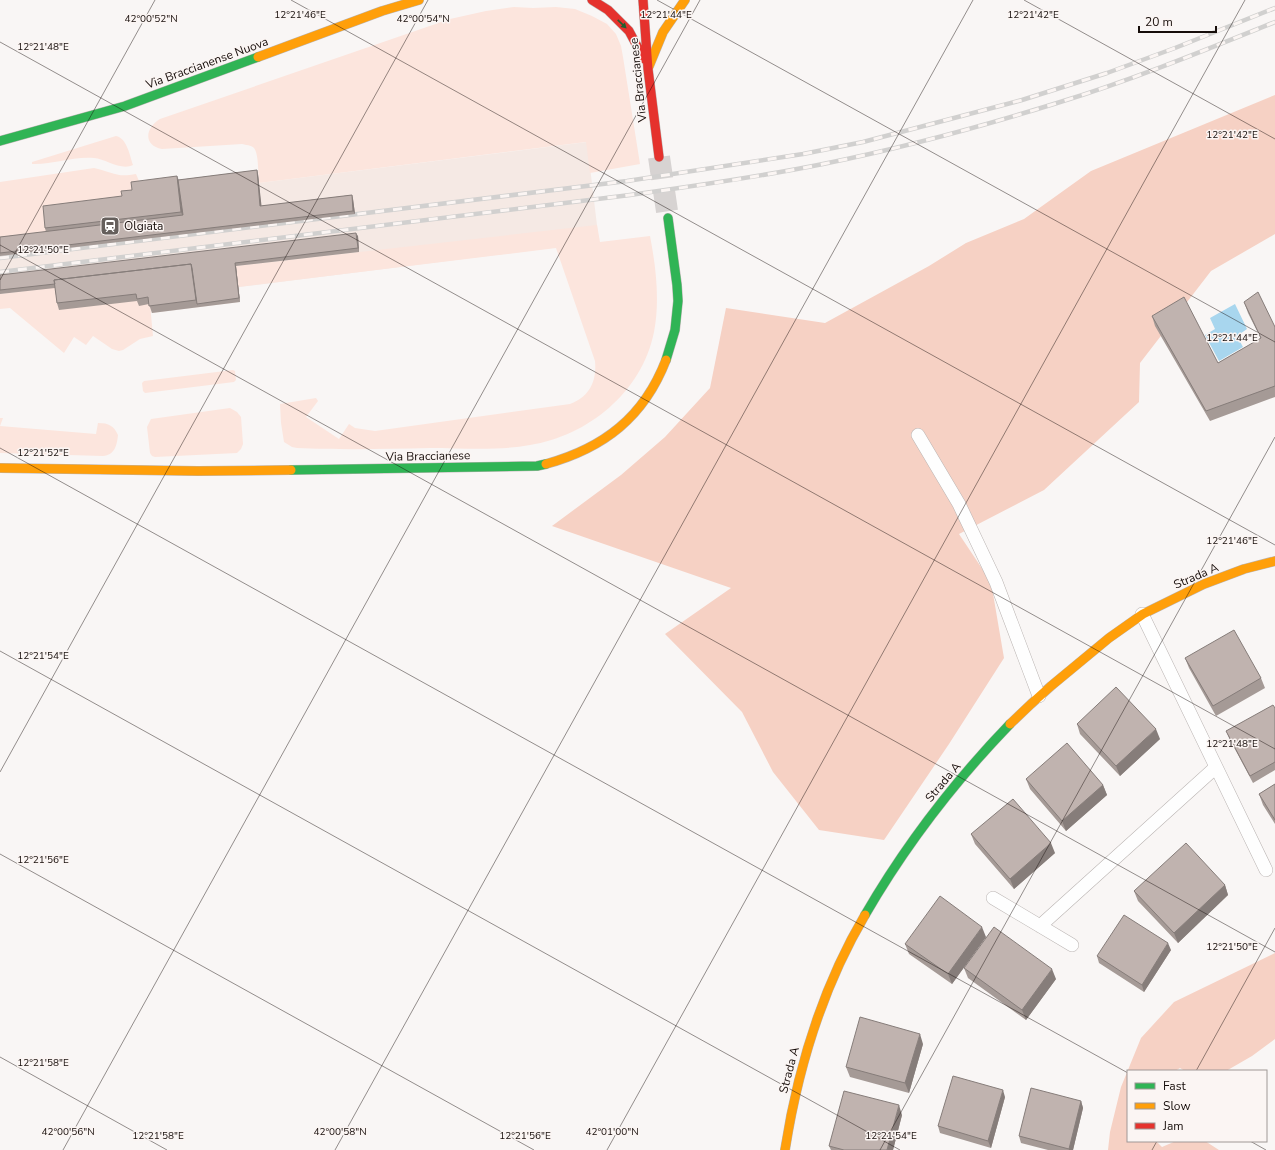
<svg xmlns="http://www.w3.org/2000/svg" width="1275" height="1150" font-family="'Nunito Sans',sans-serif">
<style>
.built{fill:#f5e9e4}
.green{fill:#fce5dd}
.forest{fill:#f6d1c4}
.water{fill:#a8d6ee}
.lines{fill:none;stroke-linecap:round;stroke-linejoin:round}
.secondary-tunnel{stroke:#d7d3d2;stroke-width:22;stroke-dasharray:22 11;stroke-linecap:butt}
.lane-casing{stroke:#bab4b2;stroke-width:14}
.fast-casing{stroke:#bab4b2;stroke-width:10}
.slow-casing{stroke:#bab4b2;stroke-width:10}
.jam-casing{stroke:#bab4b2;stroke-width:10}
.lane{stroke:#fefefe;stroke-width:13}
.fast{stroke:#30b455;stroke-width:9}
.slow{stroke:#ff9f0a;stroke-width:9}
.jam{stroke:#e5322d;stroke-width:9}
.rail-casing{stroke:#d1d0cf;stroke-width:4.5}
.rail{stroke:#fbf5f3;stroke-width:3;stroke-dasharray:9;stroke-linecap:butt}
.wall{fill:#a59a96}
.shaded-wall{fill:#867d7a}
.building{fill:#c0b3af;stroke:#867d7a}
.oneway{fill:#236030}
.ticks{fill:none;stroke:#160d0a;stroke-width:1;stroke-opacity:0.45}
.labels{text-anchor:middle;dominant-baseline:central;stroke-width:3;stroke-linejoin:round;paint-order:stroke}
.street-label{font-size:12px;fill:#160d0a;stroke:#fbf5f3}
.poi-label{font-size:12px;fill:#160d0a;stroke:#fbf5f3;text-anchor:start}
.ticks-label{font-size:10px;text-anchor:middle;fill:#160d0a;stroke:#fbf5f3;stroke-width:3;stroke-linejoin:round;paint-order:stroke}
</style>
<rect width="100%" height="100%" fill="#f9f6f5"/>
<path class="built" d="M587 142 599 242 239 287 240 302 152 313 139 306 138 301 59 310 56 287 0 294V241L134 189 258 174 259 183Z"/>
<path class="green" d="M514 7 533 8 556 7 575 9 592 16 607 24 616 34 621 46 623 57 640 164 590 173 586 142 259 183C258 175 259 154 254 148 251 145 246 145 242 144L162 149C143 145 145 128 160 119L450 19 486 11Z
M116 136C127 138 130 156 133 165 121 171 106 159 94 158 73 156 52 165 32 164V162Z
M94 168C113 172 116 178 136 174L142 188 135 197 47 235 0 241V182Z
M597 225 600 242 650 236C656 267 660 301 654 332 642 392 588 436 530 445 498 451 462 448 430 448 386 449 341 450 297 448L292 447 284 442 281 423 280 404 316 398 318 401 306 417 339 439 349 424 355 428 375 431 570 404C589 397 597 382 595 361L556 248 238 287 236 266Z
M57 287 139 301 150 304 153 336 140 339 123 350 119 351 112 349 93 336 86 345 74 337 64 353 10 308 0 309V294Z
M233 370 235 371 236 380 234 382 145 393 143 391 142 383 144 381Z
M230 408 237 412 241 417 243 444 241 449 237 453 155 457 152 456 150 453 147 427 151 419Z
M0 418H3L0 426 96 434 98 423C109 423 114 426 118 435 117 445 115 455 103 456L0 453Z"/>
<path class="forest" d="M1275 95V234L1211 271 1140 363 1139 402 1044 490 959 534 991 582 1004 658 949 744 884 840 819 830 773 772 742 712 665 634 731 588 552 526 621 475 665 437 710 388 726 308 825 323 929 266 966 243 1024 219 1091 171Z
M1275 953V1039L1252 1056 1226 1071H1185L1180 1068 1175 1071H1128V1141H1156L1162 1147 1176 1141H1205L1219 1150H1108L1110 1132 1121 1087 1141 1038 1174 1002Z"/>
<path class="water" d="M1235 304 1247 329 1237 336 1243 347 1219 361 1205 335 1215 329 1210 318Z"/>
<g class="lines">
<path class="secondary-tunnel" d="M659 157 668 218"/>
<defs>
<path id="lane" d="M918 435 959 504 996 582 1039 696
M1142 614 1266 870
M993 898 1072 945
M1040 926 1216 767"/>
<path id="fast" d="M0 141 125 106 258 57
M666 360 675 330 678 301 677 285 668 218
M291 470 537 466 546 464
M865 915C905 846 954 782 1010 724"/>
<path id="slow" d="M258 57 382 11 419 0
M649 66 663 32 685 0
M546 464C604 448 644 417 666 360
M0 468 198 471 291 470
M1010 724 1031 704 1051 686 1109 638 1143 614 1204 584 1244 569 1275 561
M785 1150C798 1067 822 988 865 915"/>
<path id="jam" d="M592 0 608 10 629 31 644 59
M643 0 648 69 659 157"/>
</defs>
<use href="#lane" class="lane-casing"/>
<use href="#fast" class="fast-casing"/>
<use href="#slow" class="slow-casing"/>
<use href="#jam" class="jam-casing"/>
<use href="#lane" class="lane"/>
<use href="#fast" class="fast"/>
<use href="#slow" class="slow"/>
<use href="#jam" class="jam"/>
<defs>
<path id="rail" d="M0 258 627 181 803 154 863 142 1022 100 1107 73 1175 48 1275 8
M0 272 630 195C695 186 759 177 823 164 902 148 980 127 1057 103 1132 80 1203 51 1275 22"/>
</defs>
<use href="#rail" class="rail-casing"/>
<use href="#rail" class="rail"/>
</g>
<path class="wall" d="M257 170 258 174 261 206 352 195 353 199 355 214 0 256V237L46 232 45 228 122 196 132 190 177 176 178 180Z
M358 236 359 252 236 266 240 302 152 313 149 304 139 306 137 301 59 310 57 303 55 288 0 294V275Z
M1244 302 1275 327V397L1210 421 1155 326 1152 316 1218 363 1261 339 1248 313Z
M1185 658 1261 678 1265 688 1216 716 1189 668Z
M1275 708V770L1253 783 1229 738 1226 731Z
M1077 724 1160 739 1120 776 1080 734Z
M1026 779 1103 785 1107 795 1066 831 1030 789Z
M1275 784V824L1263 805 1259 794Z
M971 834 1055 853 1014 889 975 844Z
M1225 885 1228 895 1178 943 1138 901 1134 891Z
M986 937 952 984 909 954 905 944Z
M1171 950 1144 992 1099 963 1097 956Z
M964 968 1056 979 1026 1020 968 978Z
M923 1044 909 1093 850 1077 846 1067Z
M1005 1097 991 1148 940 1133 938 1126Z
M1081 1101 1083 1108 1073 1150H1048L1021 1143 1019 1136Z
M902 1115 893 1150H831L829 1146Z"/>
<path class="shaded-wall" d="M257 170 258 174 262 210 260 206Z
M177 176 180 183 184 219 181 212Z
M352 195 353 199 355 214 353 211Z
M356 233 358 236 359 252 358 248Z
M235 263 236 266 240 302 239 298Z
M191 264 194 271 197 304 198 307 196 300Z
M1156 729 1160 739 1120 776 1116 766Z
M1103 785 1107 795 1066 831 1062 821Z
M1051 843 1055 853 1014 889 1010 879Z
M1225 885 1228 895 1178 943 1174 933Z
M982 927 986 937 952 984 948 974Z
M1168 943 1171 950 1144 992 1142 985Z
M1052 969 1056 979 1026 1020 1022 1010Z
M920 1034 923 1044 909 1093 905 1083Z
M1003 1090 1005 1097 991 1148 988 1141Z
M1081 1101 1083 1108 1073 1150H1069V1149Z
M899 1105 902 1115 893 1150H887Z"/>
<path class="building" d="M257 170 260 206 352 195 353 211 0 253V237L183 215 178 180Z
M177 176 181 212 45 228 43 206 122 196 121 191 132 190 131 182Z
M356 233 358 248 235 263 239 298 197 304 192 268 191 264 54 280 55 284 0 290V275Z
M191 264 196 300 149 306 148 297 137 299 136 294 57 303 54 280Z
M1258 292 1275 327V386L1206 411 1152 316 1184 297 1218 363 1261 338 1244 302Z
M1234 630 1261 678 1213 706 1185 658Z
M1116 687 1156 729 1116 766 1077 724Z
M1273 705 1275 708V762L1250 776 1226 731Z
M1067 743 1103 785 1062 821 1026 779Z
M1275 784V820L1259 794Z
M1013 799 1051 843 1010 879 971 834Z
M1186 843 1225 885 1174 933 1134 891Z
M940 896 982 927 948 974 905 944Z
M1124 915 1168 943 1142 985 1097 956Z
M994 927 1052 969 1022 1010 964 968Z
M860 1017 920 1034 905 1083 846 1067Z
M953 1076 1003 1090 988 1141 938 1126Z
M1031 1088 1081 1101 1069 1149 1019 1136Z
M844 1091 899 1105 887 1150H844L829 1146Z"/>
<defs><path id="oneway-solid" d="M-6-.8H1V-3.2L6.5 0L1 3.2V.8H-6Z"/></defs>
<use class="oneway" href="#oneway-solid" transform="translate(622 24) rotate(44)"/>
<path class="ticks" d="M291 0 1275 545M657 0 1275 342M1024 0 1275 139M0 42 1275 749M0 245 1275 952M0 280 155 0M0 448 1128 1073M0 651 900 1150M0 772 428 0M0 854 534 1150M0 1057 167 1150M1196 1071 1275 928M1250 1141 1266 1150M63 1150 700 0M335 1150 973 0M607 1150 1245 0M880 1150 1275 437M1152 1150 1157 1141"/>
<defs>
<symbol id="station-square" viewBox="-11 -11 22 22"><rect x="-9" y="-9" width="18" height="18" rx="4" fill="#655f5c" stroke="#fbf5f3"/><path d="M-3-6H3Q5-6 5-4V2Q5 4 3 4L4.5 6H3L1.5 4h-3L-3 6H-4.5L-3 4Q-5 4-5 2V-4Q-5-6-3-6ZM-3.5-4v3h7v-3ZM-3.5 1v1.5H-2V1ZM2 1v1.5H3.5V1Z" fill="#fff"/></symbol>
</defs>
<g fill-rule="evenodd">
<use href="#station-square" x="99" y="215" width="22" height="22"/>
</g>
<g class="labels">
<g class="street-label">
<text transform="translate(207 63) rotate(-20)">Via Braccianense Nuova</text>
<text transform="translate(638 80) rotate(-96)">Via Braccianese</text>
<text transform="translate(428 456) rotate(-1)">Via Braccianese</text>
<text transform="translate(1196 576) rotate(-23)">Strada A</text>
<text transform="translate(943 782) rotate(-50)">Strada A</text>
<text transform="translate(789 1070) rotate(-75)">Strada A</text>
</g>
<g class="poi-label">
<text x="124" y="226">Olgiata</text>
</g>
</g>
<g class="ticks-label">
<text x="300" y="18">12°21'46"E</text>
<text x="666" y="18">12°21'44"E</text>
<text x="1033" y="18">12°21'42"E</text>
<text x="151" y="22">42°00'52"N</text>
<text x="423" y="22">42°00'54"N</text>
<text x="43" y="50">12°21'48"E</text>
<text x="1232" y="138">12°21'42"E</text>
<text x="43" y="253">12°21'50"E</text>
<text x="1232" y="341">12°21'44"E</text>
<text x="43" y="456">12°21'52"E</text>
<text x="1232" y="544">12°21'46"E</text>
<text x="43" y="659">12°21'54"E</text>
<text x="1232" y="747">12°21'48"E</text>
<text x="43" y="863">12°21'56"E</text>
<text x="1232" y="950">12°21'50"E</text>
<text x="43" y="1066">12°21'58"E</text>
<text x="68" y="1135">42°00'56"N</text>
<text x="340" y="1135">42°00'58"N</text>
<text x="612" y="1135">42°01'00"N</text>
<text x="158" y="1139">12°21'58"E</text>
<text x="525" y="1139">12°21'56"E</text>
<text x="891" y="1139">12°21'54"E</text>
</g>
<rect x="1127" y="1070" width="140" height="72" fill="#fbf5f3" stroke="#9f9896"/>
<rect x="1135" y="1083" width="20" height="6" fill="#30b455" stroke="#9f9896"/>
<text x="1163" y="1090" font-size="12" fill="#160d0a">Fast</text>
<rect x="1135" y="1103" width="20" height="6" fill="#ff9f0a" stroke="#9f9896"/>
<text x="1163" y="1110" font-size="12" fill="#160d0a">Slow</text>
<rect x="1135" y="1123" width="20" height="6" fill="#e5322d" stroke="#9f9896"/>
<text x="1163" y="1130" font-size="12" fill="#160d0a">Jam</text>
<path d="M1139 26v6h77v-6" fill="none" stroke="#160d0a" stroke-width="2"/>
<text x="1145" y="26" font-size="12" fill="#160d0a" stroke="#fbf5f3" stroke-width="3" paint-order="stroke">20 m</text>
</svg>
